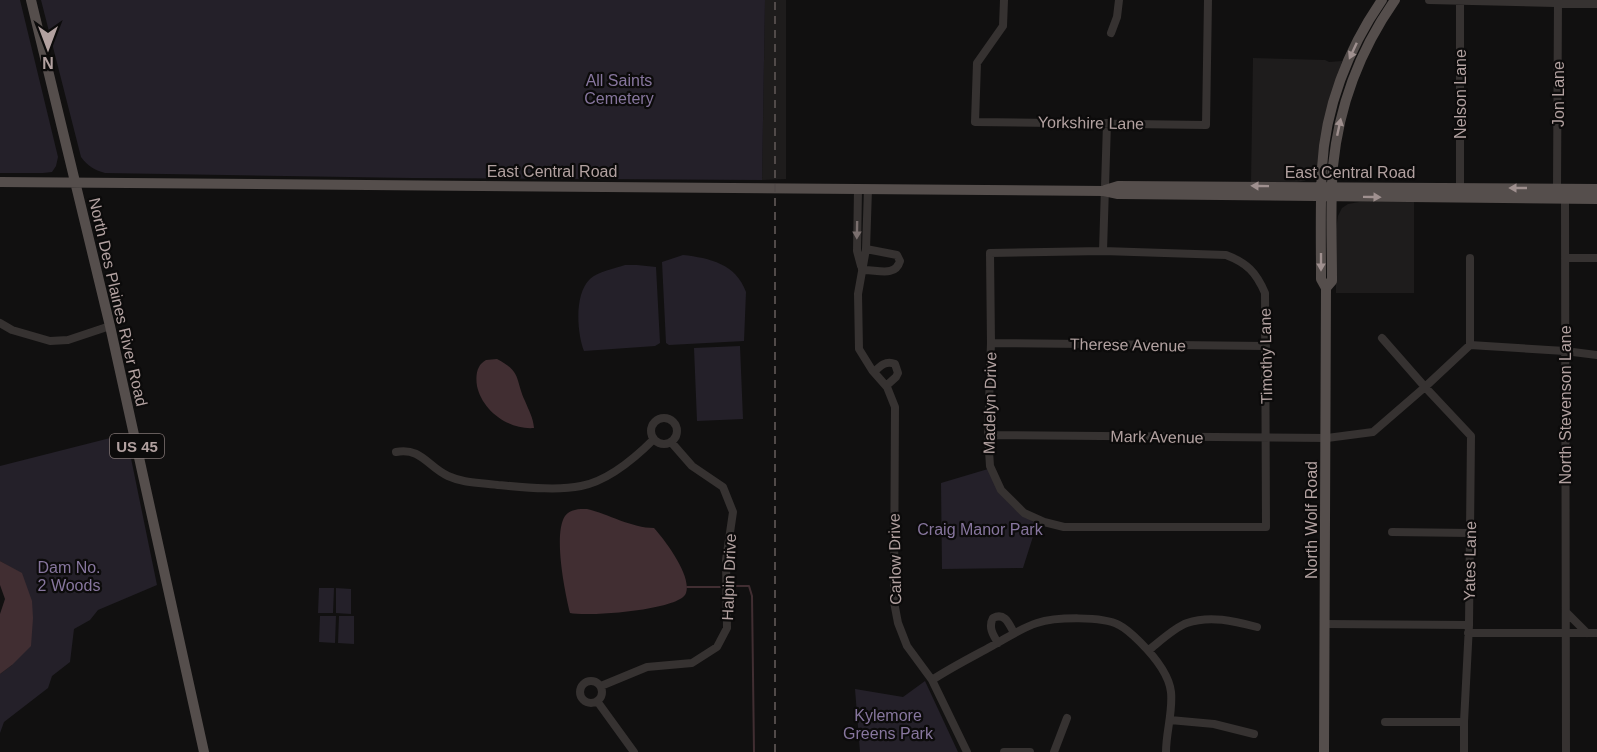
<svg xmlns="http://www.w3.org/2000/svg" width="1597" height="752" font-family="Arial,sans-serif">
<style>
.built{fill:#1e1c1c}
.green{fill:#242029}
.water{fill:#412e32}
.lines{fill:none;stroke-linecap:round;stroke-linejoin:round}
.stream{stroke:#412e32;stroke-width:2}
.minor{stroke:#363231;stroke-width:8}
.major{stroke:#554e4c;stroke-width:10}
.rail{stroke:#514a49;stroke-width:2;stroke-dasharray:8 6;stroke-linecap:butt}
.oneway{fill:#9f908f}
.oneway2{fill:#7a6f6e}
.labels{text-anchor:middle;dominant-baseline:central;stroke-width:4.5;stroke-linejoin:round;paint-order:stroke}
.shield{fill:#0c0b0b;stroke:#807473;stroke-width:1.5}
.shield-label{font-size:15px;font-weight:bold;fill:#b2a1a0}
.park-label{font-size:16px;fill:#87769e;stroke:#0c0b0b}
.street-label{font-size:16px;fill:#b2a1a0;stroke:#0c0b0b}
</style>
<rect width="100%" height="100%" fill="#111010"/>
<path class="built" d="M765 0H786V179L762 180Z
M1253 58 1325 60 1329 62 1342 61 1317 169 1311 177 1304 181 1297 182H1251Z
M1359 202H1414V293H1336V229L1338 216 1342 208 1348 204Z"/>
<path class="green" d="M0 0H20L58 157 56 166 52 172 43 173H0Z
M41 0H765L762 180 411 178 105 173C94 170 88 166 81 157Z
M683 255C710 258 736 264 746 292L744 341 669 345 666 343 662 262Z
M625 265H637L656 267 660 343 655 346 584 351C577 333 574 294 590 279 597 272 616 268 625 265Z
M740 346 743 419 697 421 694 348Z
M126 434 157 585 98 610 90 620 74 629 70 662 52 676 48 688 4 722 0 733V674L12 665 22 574 0 561V466Z
M988 469C1002 497 1009 508 1037 524L1023 568 942 569 941 483Z
M319 588H334L333 613H318Z
M336 588 351 589V614L336 613Z
M320 616H336L335 643 319 642Z
M339 616H354V644L338 643Z
M925 681 958 752H860L855 689 903 697Z"/>
<path class="water" d="M497 359C522 372 515 379 525 401 529 411 533 417 534 428 508 430 482 410 477 386 476 380 476 372 479 367 480 364 483 362 486 360Z
M587 509C608 514 632 528 654 528 665 540 692 576 686 593 681 610 588 617 570 613 565 593 553 534 565 516 570 509 579 509 587 509Z
M0 561 22 573 32 601 33 618 31 646 12 665 0 674V614L5 599 0 585Z"/>
<g class="lines">
<path class="stream" d="M732 586H749L752 596 754 752
M687 587H721"/>
<path class="minor" d="M1004 0 1003 26 977 63 975 122 1206 125 1208 0
M1429 0 1597 4
M1111 33 1117 17 1119 0
M1460 188V1
M1557 188 1558 0
M858 189 857 251 861 266
M868 189 866 249 858 294 859 349 872 370 887 387 895 407 894 602 898 623 907 646 932 680 967 752
M1565 199 1566 752
M1103 251 1226 255C1247 263 1256 272 1265 293L1266 527H1064L1044 522 1024 513 1001 490 990 466 988 435 991 343 990 253Z
M1103 251 1107 123
M1565 258H1597
M862 270C876 269 895 278 900 261L897 255 866 249
M0 323 12 330 50 341 68 340 110 326
M1382 338 1425 387 1471 436 1469 625 1464 722V752
M991 343 1266 346
M1470 345V258
M874 372C880 366 886 360 895 364L898 373 896 377 886 386
M651 431a13 13 0 1 1 26 0a13 13 0 1 1-26 0Z
M988 435 1327 438 1373 432 1425 387 1470 345 1565 351 1597 355
M396 452C421 447 428 467 448 476 466 484 479 482 498 485 522 487 557 491 581 486 608 481 634 459 654 439
M1392 532 1470 533
M1566 612 1587 633
M1325 624 1469 625
M1468 633H1597
M998 643C993 635 988 627 993 618 1005 612 1009 624 1014 633
M1149 650C1159 642 1175 627 1187 623 1210 615 1234 621 1257 627
M932 680C952 667 972 657 992 646 1007 638 1021 628 1037 623 1055 617 1103 616 1119 625 1127 629 1134 636 1140 642 1153 655 1169 674 1171 692 1173 712 1166 732 1166 752
M580 692a11 11 0 1 1 22 0a11 11 0 1 1-22 0Z
M601 686 647 667 692 663 717 647 727 628 726 560 733 512 723 487 692 466 671 442
M597 701 634 752
M1170 720 1214 724 1254 734
M1385 722H1464
M1004 752H1030
M1054 752 1067 718"/>
<path class="major" d="M31 0 110 326 204 752
M0 182 1104 191 1118 194 1597 199
M1105 190 1118 186 1597 189
M1326 288 1332 281C1332 243 1330 204 1333 166 1339 105 1360 50 1395 0
M1324 752 1326 288 1321 279C1321 242 1320 205 1322 168 1325 108 1348 49 1382 0"/>
<path class="rail" d="M775 752V0"/>
</g>
<defs><path id="oneway-solid" d="M-6-.8H1V-3.2L6.5 0L1 3.2V.8H-6Z" transform="scale(1.5)"/></defs>
<g class="oneway">
<use href="#oneway-solid" transform="translate(1353 51) rotate(115)"/>
<use href="#oneway-solid" transform="translate(1339 127) rotate(-78)"/>
<use href="#oneway-solid" transform="translate(1260 186) rotate(-179)"/>
<use href="#oneway-solid" transform="translate(1518 188) rotate(-180)"/>
<use href="#oneway-solid" transform="translate(1372 197) rotate(1)"/>
<use href="#oneway-solid" transform="translate(1321 262) rotate(90)"/>
</g>
<use class="oneway2" href="#oneway-solid" transform="translate(857 230) rotate(91)"/>
<g class="labels">
<rect class="shield" x="110" y="434" width="54" height="24" rx="4.5"/>
<g class="shield-label">
<text x="137" y="446">US 45</text>
</g>
<g class="park-label">
<text x="619" y="80">All Saints<tspan x="619" dy="18">Cemetery</tspan></text>
<text x="980" y="529">Craig Manor Park</text>
<text x="69" y="567">Dam No.<tspan x="69" dy="18">2 Woods</tspan></text>
<text x="888" y="715">Kylemore<tspan x="888" dy="18">Greens Park</tspan></text>
</g>
<g class="street-label">
<text transform="translate(1460 94) rotate(-90)">Nelson Lane</text>
<text transform="translate(1558 94) rotate(-90)">Jon Lane</text>
<text transform="translate(1091 123) rotate(1)">Yorkshire Lane</text>
<text x="552" y="171">East Central Road</text>
<text x="1350" y="172">East Central Road</text>
<text transform="translate(118 302) rotate(77)">North Des Plaines River Road</text>
<text transform="translate(1128 345) rotate(1)">Therese Avenue</text>
<text transform="translate(1266 356) rotate(-91)">Timothy Lane</text>
<text transform="translate(990 403) rotate(-89)">Madelyn Drive</text>
<text transform="translate(1565 405) rotate(-90)">North Stevenson Lane</text>
<text transform="translate(1157 437) rotate(1)">Mark Avenue</text>
<text transform="translate(1311 520) rotate(-90)">North Wolf Road</text>
<text transform="translate(895 559) rotate(-91)">Carlow Drive</text>
<text transform="translate(1470 561) rotate(-89)">Yates Lane</text>
<text transform="translate(729 577) rotate(-88)">Halpin Drive</text>
</g>
</g>
<g transform="translate(48 48) rotate(180)" stroke="#0c0b0b" stroke-width="4.5" paint-order="stroke">
<path d="M0-4.5L10 22L0 15L-10 22Z" fill="#b2a1a0"/>
<text y="-9" font-size="16" font-weight="bold" text-anchor="middle" fill="#b2a1a0">N</text>
</g>
</svg>
